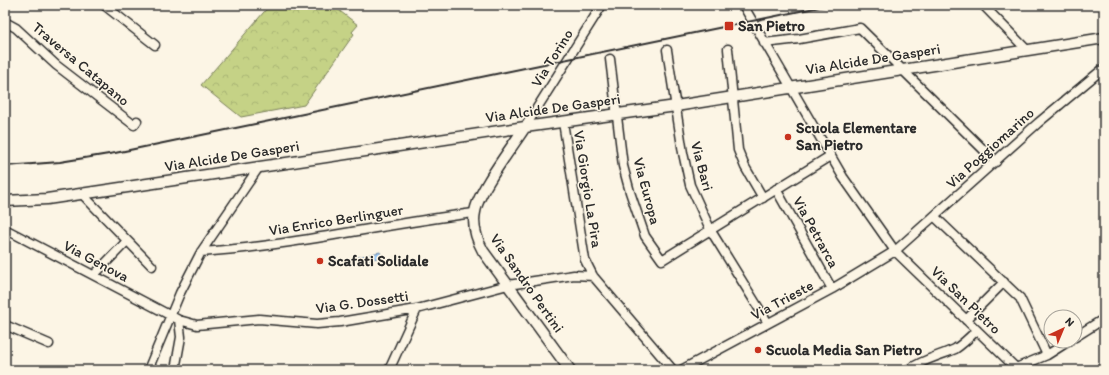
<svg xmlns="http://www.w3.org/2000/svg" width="1109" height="375" font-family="Itim,sans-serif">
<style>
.forest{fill:url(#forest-crowns);stroke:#787e58}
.water{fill:#a0ccfa;stroke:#718ca7}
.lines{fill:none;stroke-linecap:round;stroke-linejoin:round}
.minor-casing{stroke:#2b2b2b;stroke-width:11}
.major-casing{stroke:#2b2b2b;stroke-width:13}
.minor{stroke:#fcf5e5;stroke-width:8}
.major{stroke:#fcf5e5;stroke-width:10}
.rail{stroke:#2b2b2b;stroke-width:2}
.poi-dot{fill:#c8321e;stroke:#fcf5e5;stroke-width:1.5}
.labels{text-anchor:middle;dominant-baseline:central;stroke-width:3;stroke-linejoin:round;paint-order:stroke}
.poi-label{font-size:15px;font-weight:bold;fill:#2b2b2b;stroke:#fcf5e5;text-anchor:start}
.street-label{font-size:15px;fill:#2b2b2b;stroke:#fcf5e5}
</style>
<defs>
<pattern id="forest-crowns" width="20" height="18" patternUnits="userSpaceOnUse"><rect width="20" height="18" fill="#c5d286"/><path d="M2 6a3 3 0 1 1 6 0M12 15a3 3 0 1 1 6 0" fill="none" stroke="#a9b474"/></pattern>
</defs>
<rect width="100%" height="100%" fill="#fcf5e5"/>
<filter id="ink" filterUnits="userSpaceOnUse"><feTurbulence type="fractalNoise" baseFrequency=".025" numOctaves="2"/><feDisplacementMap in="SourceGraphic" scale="8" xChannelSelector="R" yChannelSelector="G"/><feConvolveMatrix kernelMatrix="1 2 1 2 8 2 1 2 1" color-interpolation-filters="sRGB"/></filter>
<g filter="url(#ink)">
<path class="forest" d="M270 5H332L358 25 352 32 354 34 304 105 241 117 201 85Z"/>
<path class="water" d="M380 252 382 257 359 262 358 257Z"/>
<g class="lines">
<defs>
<path id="minor" d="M104 5 155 45
M743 5 843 177 895 251 1016 368V370
M983 5 1027 50
M5 22 16 28 56 65 134 125 137 121
M764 43 799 39 860 28 996 162
M728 49 738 150 745 167 763 198
M667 50 683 153 690 185 711 231 768 323
M610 59 623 166 630 192 645 236 662 260 830 156
M563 122 585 260 593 276 673 370
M525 127 602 5
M776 189 832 289
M82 194 152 266
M934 216 1020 298 1047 355
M5 229 179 320 197 325 259 319 317 324 340 322 417 309 508 285 574 275 593 276
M201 252C293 246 383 224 474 213
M94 275 127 241
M966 320 1004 282
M5 325 49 344
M1075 337 1102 320 1104 317
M1016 368 1047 355 1069 341
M148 370 180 293 201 252 259 167
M175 370 181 337 179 320
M389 370 417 309
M681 370 832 289 895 251 1038 123 1104 68
M908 370C922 360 939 356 955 349 963 344 970 337 977 330"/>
<path id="major" d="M525 127C513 146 478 191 475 212 472 226 477 240 483 251L570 370
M5 201 47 199 114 189 525 127 676 106 1104 38"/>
</defs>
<use href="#minor" class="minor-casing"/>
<use href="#major" class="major-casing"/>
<use href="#minor" class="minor"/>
<use href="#major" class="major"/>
<path class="rail" d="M5 166 60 162 115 153 829 5"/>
</g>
</g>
<g class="poi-dot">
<rect x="724" y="21" width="10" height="10" rx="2"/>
<circle cx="788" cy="137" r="4"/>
<circle cx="320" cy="261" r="4"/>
<circle cx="758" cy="350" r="4"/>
</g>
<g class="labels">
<g class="poi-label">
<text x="738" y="26">San Pietro</text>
<text x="796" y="128">Scuola Elementare<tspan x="796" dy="17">San Pietro</tspan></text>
<text x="328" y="261">Scafati Solidale</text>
<text x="766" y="350">Scuola Media San Pietro</text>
</g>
<g class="street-label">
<text transform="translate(552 58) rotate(-58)">Via Torino</text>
<text transform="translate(873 59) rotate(-9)">Via Alcide De Gasperi</text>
<text transform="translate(81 64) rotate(40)">Traversa Catapano</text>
<text transform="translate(553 108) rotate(-8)">Via Alcide De Gasperi</text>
<text transform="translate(990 148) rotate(-42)">Via Poggiomarino</text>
<text transform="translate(232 156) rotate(-9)">Via Alcide De Gasperi</text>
<text transform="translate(702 166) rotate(75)">Via Bari</text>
<text transform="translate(588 189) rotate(81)">Via Giorgio La Pira</text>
<text transform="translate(647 191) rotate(75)">Via Europa</text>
<text transform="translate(336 220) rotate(-9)">Via Enrico Berlinguer</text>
<text transform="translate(816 232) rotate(61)">Via Petrarca</text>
<text transform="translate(96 261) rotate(28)">Via Genova</text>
<text transform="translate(527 283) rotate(55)">Via Sandro Pertini</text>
<text transform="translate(782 300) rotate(-28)">Via Trieste</text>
<text transform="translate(966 300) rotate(44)">Via San Pietro</text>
<text transform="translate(362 302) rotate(-8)">Via G. Dossetti</text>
</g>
</g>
<rect width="1109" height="375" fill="none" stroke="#fcf5e5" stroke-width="20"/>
<rect x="10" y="10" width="1089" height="355" fill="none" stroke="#2b2b2b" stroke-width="1.5" filter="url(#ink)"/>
<g transform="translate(1063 329) rotate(44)"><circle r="19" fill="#fcf5e5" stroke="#a8a49b"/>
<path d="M0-3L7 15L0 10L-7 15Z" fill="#c8321e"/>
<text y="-6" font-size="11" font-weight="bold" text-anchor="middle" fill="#2b2b2b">N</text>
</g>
</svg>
